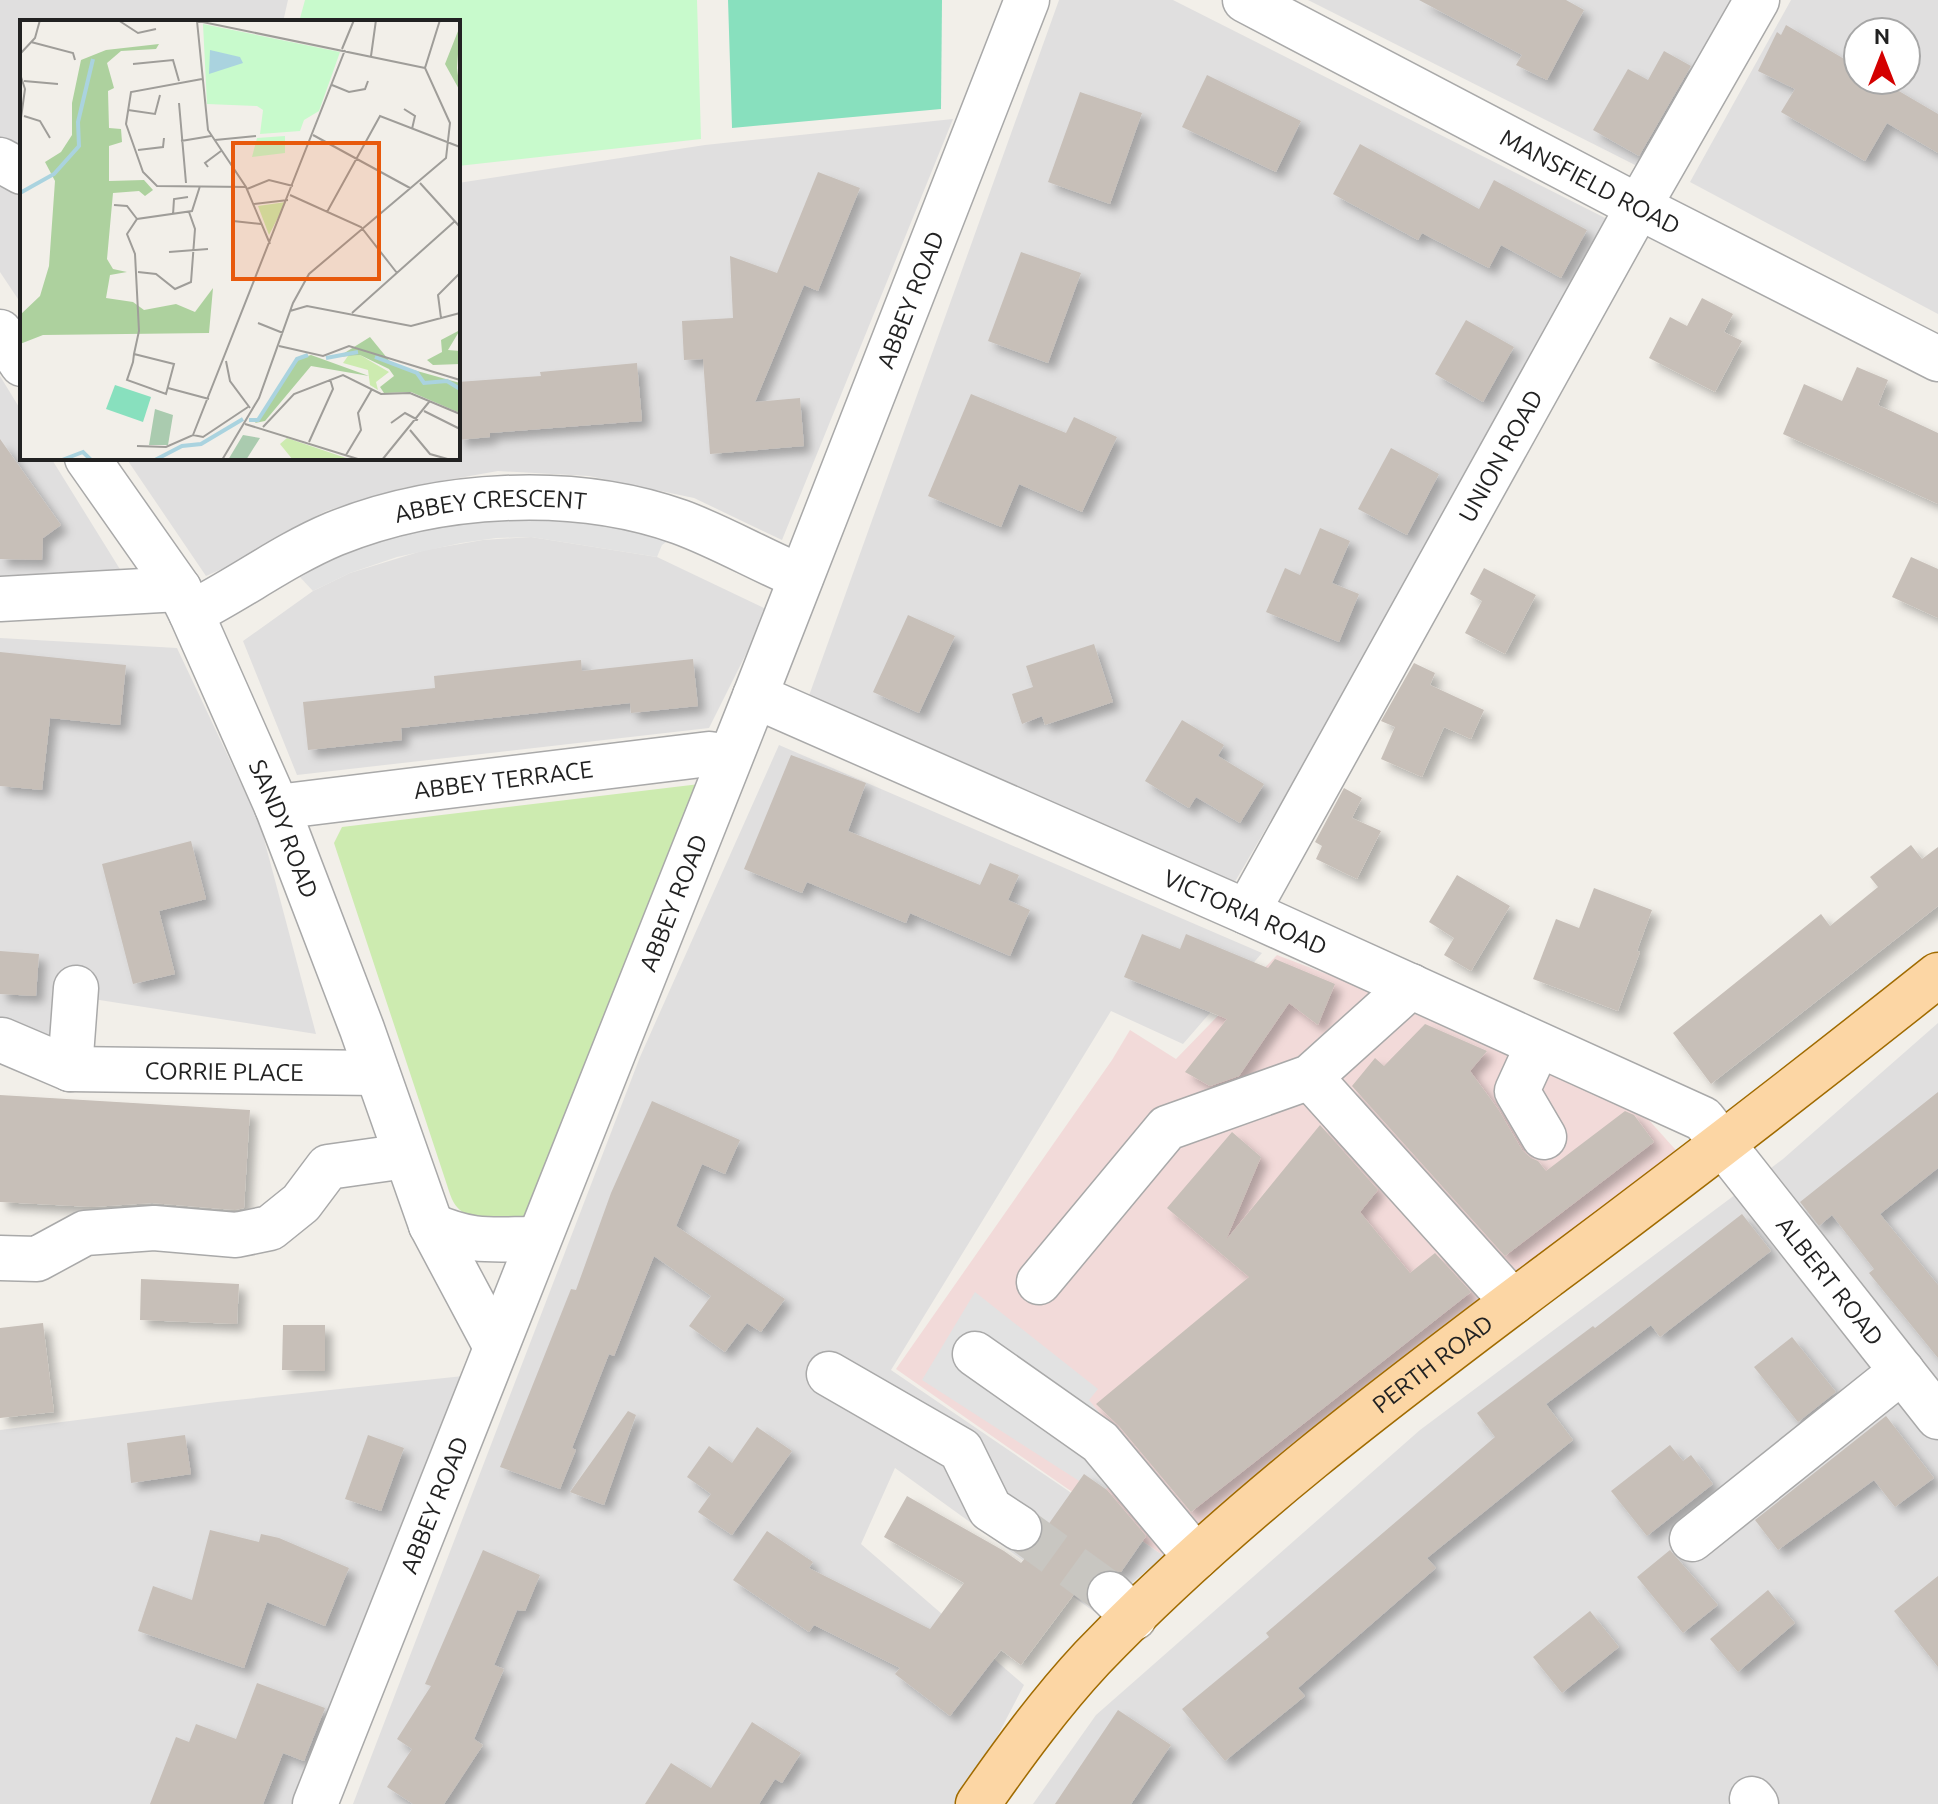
<svg xmlns="http://www.w3.org/2000/svg" width="1938" height="1804" font-family="Ubuntu,sans-serif">
<style>
.residential{fill:#e0dfdf;fill-rule:evenodd}
.commercial{fill:#f2dad9}
.grass{fill:#cdebb0}
.park{fill:#c8facc}
.pitch{fill:#88e0be}
.parking{fill:#e2e2e2}
.building{fill:#c7bfb8;filter:url(#shadow)}
.lines{fill:none;stroke-linecap:round;stroke-linejoin:round}
.minor-tunnel{stroke:#c8c6c1;stroke-width:44;stroke-dasharray:44 22;stroke-linecap:butt}
.minor-casing{stroke:#a9a9a9;stroke-width:47}
.major-casing{stroke:#a06b00;stroke-width:47}
.minor{stroke:#fff;stroke-width:44}
.major{stroke:#fcd6a4;stroke-width:44}
.labels{text-anchor:middle;dominant-baseline:central;stroke-width:8;stroke-linejoin:round;paint-order:stroke}
.street-label{font-size:24px;fill:#222;stroke:#fff}
.inset-river{fill:none;stroke:#aad3df;stroke-width:4}
.inset-road{fill:none;stroke:#9f9d99;stroke-width:2}
.view{fill:#e8590c;fill-opacity:0.15;stroke:#e8590c;stroke-width:4}
.inset-edge{fill:none;stroke:#222;stroke-width:4}
</style>
<defs>
<filter id="shadow"><feDropShadow dx="7" dy="7" stdDeviation="4" flood-color="#0004"/></filter>
</defs>
<rect width="100%" height="100%" fill="#f2efe9"/>
<path class="residential" d="M0 0H288L283 22H22V305L0 272Z
M1059 0H1173L1619 225 1233 885 806 704Z
M1308 0H1743L1647 171Z
M1791 0H1938V314L1690 182ZM1858 32H1906V80H1858Z
M953 119 782 540 694 498 589 476 498 471 402 488 326 511 293 528 249 557 206 576 126 458H458V183L705 145Z
M0 376 22 412V458H51L131 587 0 579Z
M531 537 657 557 768 610 709 728 297 775 243 641 313 591 350 573 425 550 483 540Z
M0 638 177 648 260 824 316 1034 93 999 50 1041 0 1044Z
M779 745 1262 953 1183 1044 1111 1011 891 1370 1164 1556 1096 1613 895 1468 861 1544 1024 1685 962 1804H353L640 1057Z
M1938 1023V1804H1033L1096 1715 1420 1430 1783 1159Z
M473 1375 305 1804H0V1430L217 1402Z"/>
<path class="commercial" d="M1277 955 1345 981 1401 1008 1638 1108 1683 1158 1164 1556 896 1369 1112 1060 1130 1030 1176 1059Z"/>
<path class="grass" d="M708 783 526 1217C504 1223 468 1225 454 1203 451 1198 449 1191 447 1185L334 843 342 827Z"/>
<path class="park" d="M305 0H697L701 139 458 166V22H299Z"/>
<path class="pitch" d="M728 0H942L941 109 732 128Z"/>
<path class="parking" d="M530 511 675 536 662 545 657 557 531 537 496 538 461 543 397 557 350 573 313 591 298 575 361 539Z
M975 1292 1098 1389 1089 1400 1133 1455 1101 1495 922 1380Z"/>
<path class="building" d="M1419 0H1566L1584 10 1547 80 1516 65 1522 55Z
M1786 25 1858 67V80H1880L1938 114V153L1887 123 1865 161 1781 112 1795 89 1758 71 1777 32 1781 35Z
M1664 51 1691 66 1639 156 1593 130 1628 69 1648 80Z
M1207 75 1301 121 1276 172 1182 127Z
M1080 92 1142 113 1110 204 1048 182Z
M1360 144 1479 209 1494 180 1587 230 1561 278 1501 245 1489 268 1422 233 1418 240 1333 194Z
M818 172 860 188 818 291 804 285 755 402 800 398 804 446 710 454 703 359 684 360 682 321 733 318 730 256 777 273Z
M1021 252 1081 273 1048 363 988 341Z
M1702 298 1733 314 1724 332 1742 341 1715 392 1649 358 1670 317 1687 326Z
M1466 320 1514 347 1483 402 1435 374Z
M637 363 642 421 490 433V437L458 440V382L541 376 540 372Z
M1857 367 1888 380 1878 405 1938 433V504L1783 434 1804 384 1842 401Z
M971 394 1066 433 1074 417 1117 437 1082 512 1019 484 1001 527 928 496Z
M0 439 61 525 43 538 42 560 0 559Z
M1391 448 1439 474 1407 535 1358 509Z
M1320 528 1350 541 1332 583 1359 594 1339 642 1266 612 1285 568 1300 575Z
M1911 557 1938 569V618L1892 597Z
M1484 568 1536 595 1505 654 1465 633 1482 601 1470 594Z
M908 615 955 636 919 713 873 692Z
M1094 644 1113 702 1045 725 1042 716 1022 724 1012 694 1033 687 1026 666Z
M0 652 126 665 120 725 50 718 42 790 0 786Z
M693 659 698 706 631 713 630 703 401 728 402 740 308 750 303 702 435 688 434 676 581 660 582 671Z
M1414 663 1435 673 1430 685 1484 710 1471 739 1444 727 1422 777 1381 759 1395 727 1381 721Z
M1182 720 1224 745 1218 756 1264 784 1240 823 1196 797 1189 808 1145 781Z
M791 755 866 783 848 831 980 885 990 863 1019 875 1008 900 1030 910 1010 956 910 913 906 923 807 882 802 893 744 869Z
M1344 788 1362 798 1352 818 1381 831 1357 879 1316 859 1322 846 1315 842Z
M191 841 206 899 159 911 175 974 133 984 102 864Z
M1911 845 1922 859 1938 847V906L1711 1084 1673 1033 1821 914 1830 926 1878 887 1870 877Z
M1457 875 1510 906 1471 971 1444 955 1454 938 1429 922Z
M1594 888 1652 910 1637 951 1640 952 1618 1011 1533 979 1556 919 1579 928Z
M1142 934 1180 949 1186 934 1268 968 1275 959 1335 984 1318 1025 1289 1003 1239 1076 1210 1086 1185 1072 1227 1019 1124 977Z
M0 951 39 954 36 996 0 994Z
M1425 1024 1487 1051 1470 1071 1498 1109 1522 1150 1531 1158 1538 1161 1546 1171 1625 1111 1634 1115 1654 1142 1505 1256 1352 1086 1375 1058 1384 1066Z
M1938 1092V1168L1880 1214 1938 1285V1358L1869 1273 1874 1269 1832 1215 1819 1226 1800 1202Z
M0 1095 250 1110 244 1208 235 1210 152 1203 92 1207 0 1202Z
M652 1101 740 1140 725 1174 702 1164 676 1226 785 1299 761 1332 747 1323 725 1352 689 1326 711 1296 654 1256 614 1356 609 1354 572 1448 576 1450 560 1489 500 1467 571 1289 576 1290 611 1193Z
M1320 1125 1378 1190 1360 1212 1410 1273 1435 1253 1471 1292 1191 1512 1119 1426 1096 1404 1249 1277 1167 1208 1232 1132 1261 1157 1226 1240Z
M1742 1214 1771 1251 1660 1337 1651 1325 1546 1404 1573 1440 1427 1558 1436 1568 1298 1688 1305 1696 1225 1761 1182 1709 1269 1637 1266 1633 1495 1437 1477 1413 1593 1326 1595 1328Z
M141 1279 239 1284 237 1324 140 1320Z
M43 1323 54 1412 0 1418V1328Z
M283 1325H325V1371L282 1370Z
M1792 1337 1836 1392 1798 1422 1754 1367Z
M628 1411 636 1415 604 1505 570 1492Z
M1886 1416 1934 1478 1895 1507 1874 1480 1778 1550 1755 1520Z
M757 1427 792 1451 732 1535 698 1512 711 1494 687 1477 709 1446 732 1463Z
M185 1435 191 1474 131 1483 127 1443Z
M368 1435 404 1448 381 1511 345 1499Z
M1670 1445 1683 1461 1691 1455 1713 1484 1647 1536 1611 1491Z
M1084 1474 1107 1490 1146 1536 1121 1572 1103 1570 1092 1577 1086 1587V1595L1078 1589 1021 1665 1001 1650 950 1716 895 1674 900 1668 814 1625 809 1632 733 1580 767 1531 813 1562 809 1568 930 1629 964 1583 884 1537 907 1496 1004 1551 1021 1563 1039 1542 1043 1532Z
M210 1530 259 1542 261 1534 279 1538 349 1568 325 1626 267 1602 244 1668 138 1631 153 1586 192 1600Z
M483 1550 540 1575 525 1611 517 1610 494 1665 504 1669 474 1739 483 1745 444 1804H413L387 1787 412 1749 397 1739 431 1686 425 1684Z
M1670 1550 1718 1605 1683 1633 1637 1577Z
M1938 1576V1667L1894 1611Z
M1768 1590 1795 1623 1738 1672 1710 1639Z
M1590 1611 1619 1647 1562 1693 1533 1657Z
M257 1683 325 1708 304 1761 283 1753 263 1804H150L176 1737 189 1742 196 1724 236 1739Z
M1118 1710 1171 1745 1131 1804H1055Z
M752 1722 801 1753 782 1783 775 1779 759 1804H645L671 1763 711 1788Z"/>
<g class="lines">
<path class="minor-tunnel" d="M1019 1528 1110 1594"/>
<defs>
<g id="minor">
<path id="s1" d="M1245 0 1639 207 1938 359"/>
<path d="M0 160 22 172"/>
<path d="M0 332 22 364"/>
<path id="s2" d="M87 458 179 589 191 613 277 807 362 1029 431 1225 496 1347"/>
<path d="M0 599 179 589"/>
<path id="s3" d="M191 613C239 589 284 555 334 534 438 492 573 484 680 522 721 537 760 560 801 577"/>
<path id="s4" d="M755 696 1247 912 1703 1119 1938 1417"/>
<path id="s5" d="M277 807 709 754 730 757"/>
<path id="s6" d="M1247 912 1631 220 1757 0"/>
<path id="s7" d="M2 1040 70 1069 377 1073"/>
<path d="M1538 1045 1517 1091 1544 1137"/>
<path d="M70 1069 76 988"/>
<path d="M1310 1077 1513 1302"/>
<path d="M431 1225C473 1244 494 1239 537 1239"/>
<path d="M0 1258 37 1259 85 1233 154 1228 236 1235 270 1228 301 1203 328 1167 406 1156"/>
<path d="M1039 1282 1167 1128 1310 1077 1411 986"/>
<path d="M975 1354 1100 1442 1196 1557"/>
<path d="M829 1374 961 1450 990 1509 1019 1528"/>
<path d="M1692 1539 1902 1371"/>
<path d="M1110 1594 1134 1618"/>
<path d="M1752 1799 1756 1804"/>
<path id="s8" d="M315 1804 755 696 1027 0"/>
</g>
<g id="major">
<path id="s9" d="M978 1804C1013 1754 1050 1703 1092 1658 1231 1513 1393 1392 1553 1272 1683 1175 1811 1076 1938 975"/>
</g>
</defs>
<use href="#minor" class="minor-casing"/>
<use href="#major" class="major-casing"/>
<use href="#minor" class="minor"/>
<use href="#major" class="major"/>
</g>
<g class="labels">
<g class="street-label">
<text stroke="none"><textPath href="#s1" startOffset="390">MANSFIELD ROAD</textPath></text>
<text stroke="none"><textPath href="#s8" startOffset="1618">ABBEY ROAD</textPath></text>
<text stroke="none"><textPath href="#s6" startOffset="522">UNION ROAD</textPath></text>
<text stroke="none"><textPath href="#s3" startOffset="324">ABBEY CRESCENT</textPath></text>
<text stroke="none"><textPath href="#s5" startOffset="228">ABBEY TERRACE</textPath></text>
<text stroke="none"><textPath href="#s2" startOffset="422">SANDY ROAD</textPath></text>
<text stroke="none"><textPath href="#s8" startOffset="970">ABBEY ROAD</textPath></text>
<text stroke="none"><textPath href="#s4" startOffset="536">VICTORIA ROAD</textPath></text>
<text stroke="none"><textPath href="#s7" startOffset="228">CORRIE PLACE</textPath></text>
<text stroke="none"><textPath href="#s4" startOffset="1244">ALBERT ROAD</textPath></text>
<text stroke="none"><textPath href="#s9" startOffset="636">PERTH ROAD</textPath></text>
<text stroke="none"><textPath href="#s8" startOffset="322">ABBEY ROAD</textPath></text>
</g>
</g>
<g transform="translate(20 20)">
<rect width="440" height="440" fill="#f2efe9"/>
<path d="M266 182 249 215 238 186ZM340 335 369 352 356 362 358 370 350 365 348 350 323 343 328 336ZM267 418 332 440H273L260 424Z" fill="#cdebb0"/>
<path d="M440 6 437 48 440 71 425 44ZM139 24 136 29 101 31 87 43 94 68 88 71 89 108 101 109 102 122 89 126V161L124 160 133 170 125 176 119 171 93 173 87 239 93 249 107 252 90 255 86 278 113 282 124 290 156 284 175 292 193 268 189 313 23 315 0 324V295L20 276 29 246 35 161 25 142 41 132 52 115V83L61 40 86 30ZM440 310 428 330 440 331V344L413 345 407 340 422 332 421 320ZM350 317 372 344 440 363V393L391 372 364 373 360 367 374 356 369 349 340 335 318 337ZM291 335 349 356 291 346 245 401 235 403 277 339Z" fill="#add19e"/>
<path d="M135 389 153 395 148 425H129ZM223 415 240 418 226 440H208Z" fill="#aacbaf"/>
<path d="M183 4 320 32 299 91 284 100 280 111 240 114 243 90 237 86 187 84ZM265 116V133L232 137 237 118Z" fill="#c8facc"/>
<path d="M95 365 131 377 123 402 86 389Z" fill="#88e0be"/>
<path d="M190 30 220 37 223 43 189 54Z" fill="#aad3df"/>
<path class="inset-river" d="M0 173 34 154 59 126 58 102 73 39M355 337 397 353 404 363 427 361 440 369M306 338 338 332M229 400H238L277 339 288 335M42 440 63 432 71 440M135 440 162 426 181 424 223 399"/>
<path class="inset-road" d="M98 0 118 13 136 9M173 0 405 48M177 1 188 110 226 167 250 224M11 22 53 33 55 40M322 29 334 0M0 34 15 18 20 0M351 36 356 0M113 44 153 40 159 61M0 54 5 69 0 105M182 59 111 72 106 104 123 152 137 166 226 167M4 61 38 64M312 65 329 72 345 69 348 61M159 83 166 163M384 89 395 96 392 109M108 90 135 94 140 75M4 96 20 101 30 118M293 115 390 168M195 120 236 116M161 121 191 116M118 130 143 127 144 118M188 147 185 143 201 131M400 163 440 207M227 169 249 160 273 166M270 175 341 207 377 253M233 184 268 180M94 185 107 186 117 199M307 192 360 96 440 127M153 195 154 179 168 177M213 201 241 204M149 232 188 229M118 252 136 254 155 269 171 262 175 209 169 192M270 291 287 286 391 306 440 293M332 293 435 201M421 298 418 275 440 253M238 303 263 313M259 326 303 336 329 326 440 360M114 334 154 344 146 374 107 360 113 342 114 334 119 311 115 234 107 214 117 199 172 191 180 166M206 341 210 361 230 388M148 368 189 379M404 391 440 409M371 403 385 393 398 400M225 404 341 440M243 407 274 374 323 355 361 374 390 373 440 394M390 410 410 434 431 440M173 415 325 30M289 422 313 369 310 359M117 426 146 427 173 415 183 417 228 387M326 435 341 410 338 393 352 369M202 440 239 378 273 283 289 254 426 138 430 103 405 48 420 0M362 440 409 382"/>
<path class="view" d="M213 123H359V259H213Z"/>
<rect width="440" height="440" class="inset-edge"/>
</g>
<g transform="translate(1882 56)"><circle r="38" fill="#ffffff" stroke="#a7a7a7" stroke-width="2"/>
<path d="M0-6L14 30L0 20L-14 30Z" fill="#d40000"/>
<text y="-12" font-size="22" font-weight="bold" text-anchor="middle" fill="#222222">N</text>
</g>
</svg>
